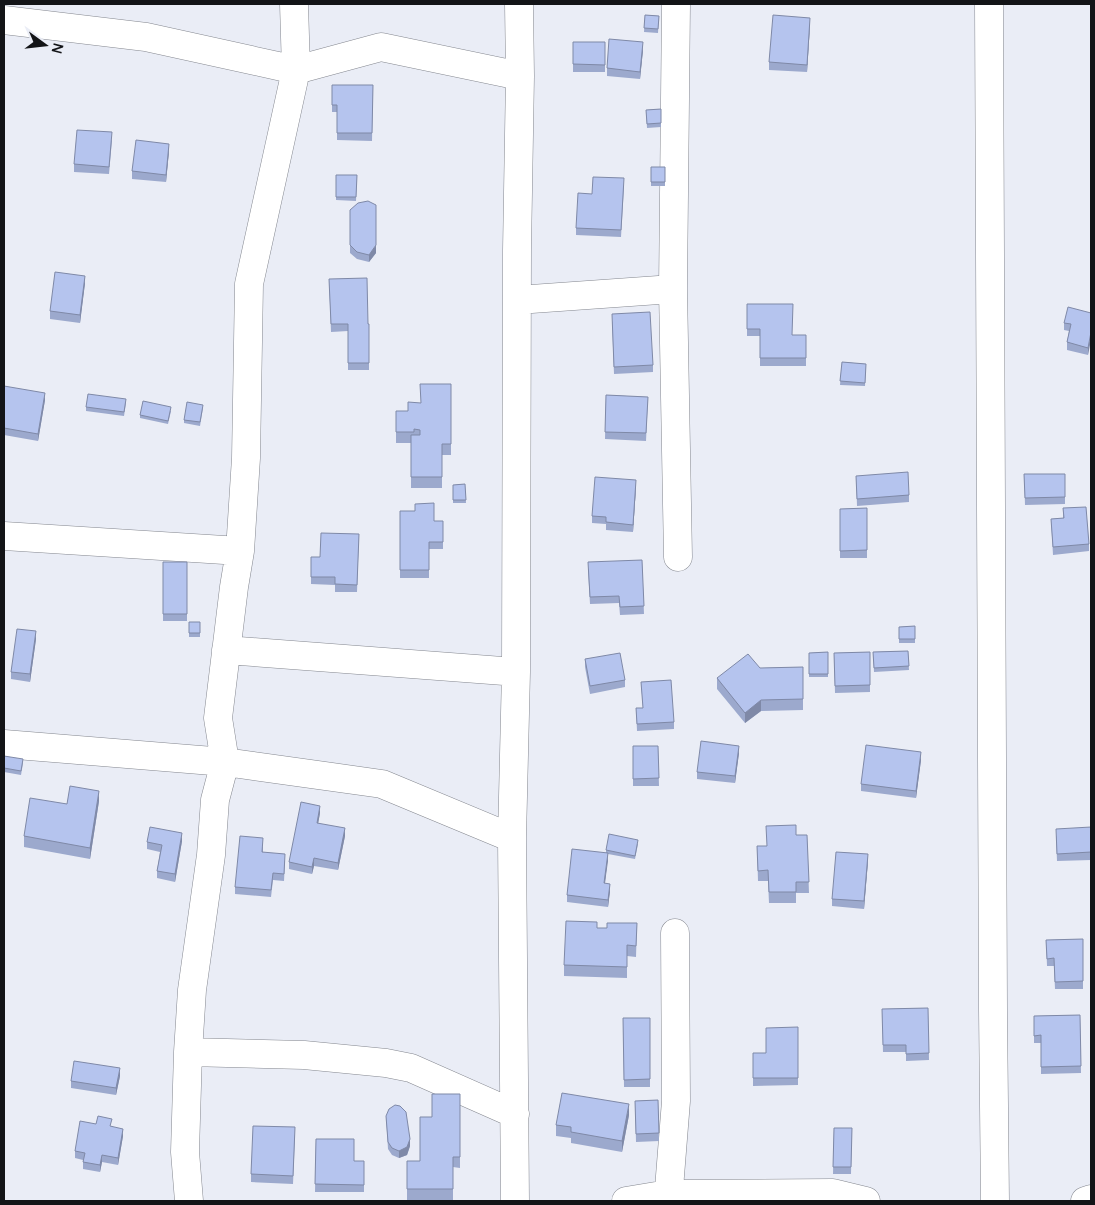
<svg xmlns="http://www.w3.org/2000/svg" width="1095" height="1205" font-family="Manrope,sans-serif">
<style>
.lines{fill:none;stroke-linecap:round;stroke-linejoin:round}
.minor-casing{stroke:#84878f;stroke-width:29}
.minor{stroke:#fff;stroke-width:28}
.wall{fill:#9ca9cd}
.shaded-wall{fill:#7f89a7}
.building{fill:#b5c4ee;stroke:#7f89a7}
</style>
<rect width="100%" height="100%" fill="#eaedf6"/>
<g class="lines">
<defs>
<path id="minor" d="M676 4 673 289 678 557
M989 4 993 1010 995 1201
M4 20 146 37 296 70 381 47 520 76
M517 300 673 289
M4 536 240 551
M226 650 516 672
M4 744 225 762 382 784 512 838
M188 1052 304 1055 386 1063 411 1068 515 1114
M189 1201 185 1152 188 1052 192 990 211 855 215 800 225 762 218 718 234 587 240 551 246 458 249 284 296 70 294 4
M515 1201 512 838 516 672 517 250 520 76 519 4
M626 1201 668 1194 833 1193 866 1201
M668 1201 676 1101 675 933
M1085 1201 1091 1199"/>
</defs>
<use href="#minor" class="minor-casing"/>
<use href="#minor" class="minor"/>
</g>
<path class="wall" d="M645 15 659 16 658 33 644 32Z
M810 25 807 72 769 70V62Z
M573 42H605V72H573Z
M643 50 640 79 607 76V68Z
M332 85H373L372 141 337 140V112H332Z
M661 109V127L647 128 646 110Z
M112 140 109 174 74 172V164Z
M169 151 166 182 132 179V171Z
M651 167H665V186H651Z
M336 175H357L356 201 336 200Z
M624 186 621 237 576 235V228Z
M350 210 376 253 369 262 357 259 350 253Z
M329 279 368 324H369V370H348V331L331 332Z
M85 283 80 323 50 319V311Z
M747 304 792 335H806V366H760V336H747Z
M1091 313 1088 355 1067 350V342L1069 331 1064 330V323Z
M612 321 653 365V372L614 374Z
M842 362 866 364 865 386 840 385Z
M451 384V455H442V488H411V443H396V411H408Z
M4 386 45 400 38 441 4 435Z
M606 395 648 397 646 441 605 439Z
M126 403 124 416 86 411V407Z
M203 408 200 426 184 423V420Z
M171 411 168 424 140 418V415Z
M1024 474H1065V504L1025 505Z
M856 476 909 495V502L857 506Z
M465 484 466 503H453V485Z
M636 487 633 532 606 530V524L592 523V516Z
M867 508V558H840V509Z
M1063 508 1089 544V551L1053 555 1051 519 1063 518Z
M400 511 434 521H443V549H429V578H400Z
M359 534 357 592H335V585L311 584V557H320Z
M642 560 644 614 620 615 619 603 590 604 588 569Z
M163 562H187V621H163Z
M189 622H200V637H189Z
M915 626V643H899V627Z
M36 639 30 682 11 679V672Z
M908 651 909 670 874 672 873 652Z
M828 652V677H809V653Z
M870 652V692L835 693 834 653Z
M585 659 625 680V687L590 694 585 667Z
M803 667V710L761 711 745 723 717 689V678L760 668Z
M641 682 674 722V729L637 731 636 708H643Z
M633 746H658L659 786H633Z
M739 753 735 783 697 779V772Z
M4 756 23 763 21 775 4 772Z
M921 760 916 798 861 791V784Z
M99 801 90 859 24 847V836Z
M320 813 318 823 345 836 338 870 314 866 312 874 289 869V862Z
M1091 827V860L1057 861 1056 836Z
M796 835H807L809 893H796V903H769L768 881H758L757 846H767Z
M182 841 175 882 157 878V871L160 852 147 849V842Z
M638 844 635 859 608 854 605 883 610 891 608 907 567 902V895L606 853V850Z
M263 846V852L285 861 284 881 273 880 271 897 235 894V887Z
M868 861 864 909 832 906V899Z
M637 923 636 957 627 956V978L564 976V965L597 928H607Z
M1083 939V989H1055L1054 966H1047L1046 940Z
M928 1008 929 1060 906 1061V1052H883L882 1009Z
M1080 1015 1081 1073 1041 1074V1043H1034V1016Z
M623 1018H650V1087H624Z
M798 1027V1085L753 1086V1053H766Z
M120 1076 116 1095 71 1088V1081Z
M460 1094V1168L453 1167V1200H407V1161H420L432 1117Z
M658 1100 659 1141 636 1142 635 1101Z
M629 1115 622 1152 571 1143V1138L556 1136V1125Z
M386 1116 410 1146 407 1155 399 1158 392 1155 388 1149Z
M112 1126 123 1136 118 1165 102 1162 100 1172 83 1169V1160L75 1158V1151Z
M834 1128H852L851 1174H833Z
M295 1135 293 1184 251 1182V1174Z
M316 1139 354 1161H364V1192H315Z"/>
<path class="shaded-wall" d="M810 18V25L807 72V65Z
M643 42V50L640 79V72Z
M169 144V151L166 182V175Z
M376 245V253L369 262V255Z
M85 276V283L80 323V315Z
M1091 332V340L1088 355V348Z
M45 393V400L38 441V434Z
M636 480V487L633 532V525Z
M36 631V639L30 682V674Z
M761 700V711L745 723V713Z
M739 746V753L735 783V776Z
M921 752V760L916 798V791Z
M99 791V801L90 859V848Z
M320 806V813L317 830V823Z
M345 828V836L338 870V863Z
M182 833V841L175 882V874Z
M608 853V861L604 890V883Z
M868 854V861L864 909V901Z
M314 858V866L312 874V867Z
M610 884V891L608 907V900Z
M120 1068V1076L116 1095V1088Z
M629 1104V1115L622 1152V1141Z
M123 1129V1136L118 1165V1158Z
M410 1139V1146L407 1155 399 1158V1151Z
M102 1155V1162L100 1172V1165Z"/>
<path class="building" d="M645 15 659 16 658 29 644 28Z
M773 15 810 18 807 65 769 62Z
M609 39 643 42 640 72 607 68Z
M573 42H605V65L573 64Z
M332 85H373L372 133H337V105H332Z
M661 109V123L647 124 646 110Z
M77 130 112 132 109 167 74 164Z
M136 140 169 144 166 175 132 171Z
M651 167H665V182H651Z
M336 175H357L356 197H336Z
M593 177 624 178 621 230 576 228 578 193 592 194Z
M368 201 376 205V245L369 255 357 252 350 245V210L358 203Z
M55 272 85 276 80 315 50 311Z
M367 278 368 324H369V363H348V324H331L329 279Z
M747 304H793L792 335H806V358H760V329H747Z
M1068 307 1091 313V332L1088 348 1067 342 1071 324 1064 323Z
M650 312 653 365 614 367 612 314Z
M842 362 866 364 865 383 840 381Z
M420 384H451V444H442V477H411V435H420V430L414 429V432H396V411H408V402L421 403Z
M4 386 45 393 38 434 4 428Z
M88 394 126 399 124 412 86 407Z
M606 395 648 397 646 433 605 432Z
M143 401 171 407 168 421 140 415Z
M187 402 203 405 200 422 184 420Z
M908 472 909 495 857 499 856 476Z
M1024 474H1065V497L1025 498Z
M595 477 636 480 633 525 606 522V517L592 516Z
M465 484 466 500H453V485Z
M434 503V521H443V542H429V570H400V511H415V504Z
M1086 507 1089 544 1053 547 1051 519 1064 518 1063 508Z
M867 508V550L840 551V509Z
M321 533 359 534 357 585 335 584V577H311V557H320Z
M642 560 644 606 620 607 619 596 590 597 588 562Z
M163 562H187V614H163Z
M189 622H200V633H189Z
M915 626V639H899V627Z
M17 629 36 631 30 674 11 672Z
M908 651 909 666 874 668 873 652Z
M828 652V674H809V653Z
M870 652V685L835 686 834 653Z
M620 653 625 680 590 686 585 659Z
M748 654 760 668 803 667V699L761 700 745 713 717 678Z
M671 680 674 722 637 724 636 708H643L641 682Z
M701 741 739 746 735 776 697 772Z
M866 745 921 752 916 791 861 784Z
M633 746H658L659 778 633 779Z
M4 756 23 759 21 771 4 768Z
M70 786 99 791 90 848 24 836 30 798 67 804Z
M301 802 320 806 317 823 345 828 338 863 314 858 312 867 289 862Z
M796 825V835H807L809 882H796V892H769L768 870 758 871 757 846H767L766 826Z
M150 827 182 833 175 874 157 871 162 845 147 842Z
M1091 827V852L1057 854 1056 829Z
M609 834 638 840 635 856 606 850Z
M240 836 263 838 262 852 285 854 284 874 273 873 271 890 235 887Z
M572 849 608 853 604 883 610 884 608 900 567 895Z
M836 852 868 854 864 901 832 899Z
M566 921 597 922V928H607V923H637L636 946 627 945V967L564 965Z
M1083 939V981L1055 982 1054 958 1047 959 1046 940Z
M928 1008 929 1053 906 1054V1045H883L882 1009Z
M1080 1015 1081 1066 1041 1067V1035L1034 1036V1016Z
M623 1018H650V1079L624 1080Z
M798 1027V1078H753V1053H766V1028Z
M74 1061 120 1068 116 1088 71 1081Z
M562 1093 629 1104 622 1141 571 1132V1127L556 1125Z
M432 1094H460V1157H453V1189H407V1161H420V1117H432Z
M658 1100 659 1133 636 1134 635 1101Z
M395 1105 400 1106 406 1112 410 1139 407 1147 399 1151 392 1148 388 1142 386 1116 389 1109Z
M98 1116 112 1119 110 1126 123 1129 118 1158 102 1155 100 1165 83 1162 85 1153 75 1151 80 1121 96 1124Z
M253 1126 295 1127 293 1176 251 1174Z
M834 1128H852L851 1167H833Z
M316 1139H354V1161H364V1185L315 1184Z"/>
<rect width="1095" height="1205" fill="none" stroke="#131417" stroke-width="10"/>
<g transform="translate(45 45) rotate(105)" stroke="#eaedf6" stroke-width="4" paint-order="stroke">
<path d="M0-4L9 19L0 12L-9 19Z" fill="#131417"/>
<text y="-8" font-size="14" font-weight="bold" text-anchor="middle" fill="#131417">N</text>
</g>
</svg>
